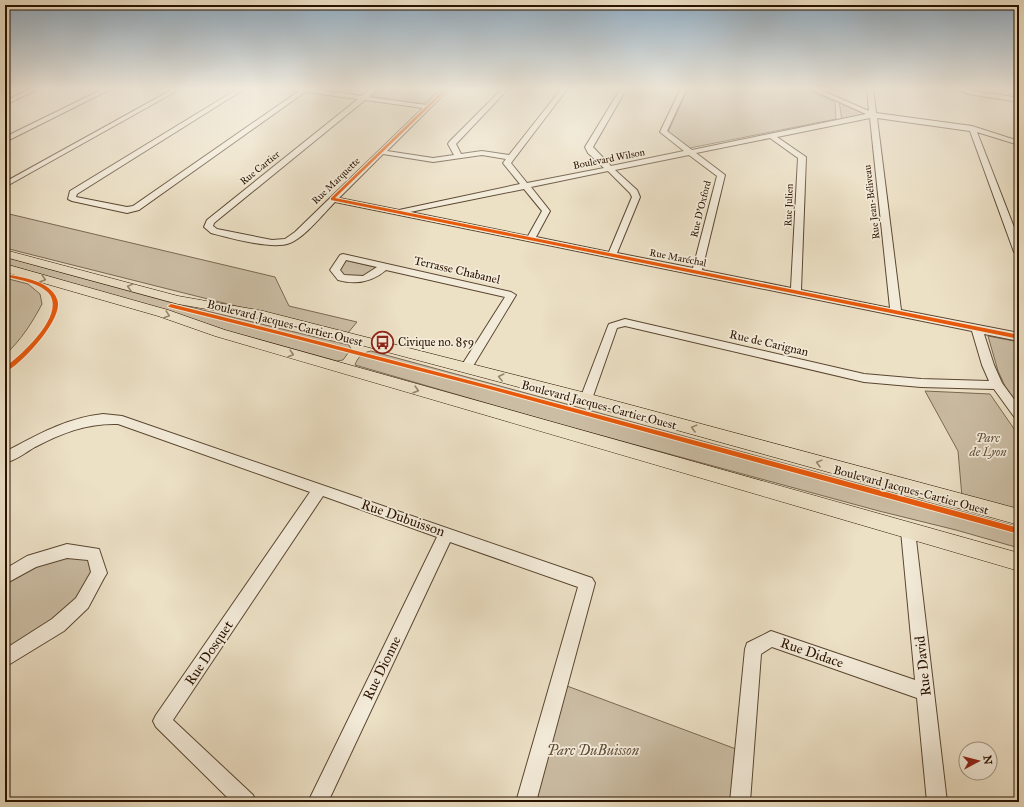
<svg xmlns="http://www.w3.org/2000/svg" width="1024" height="807" font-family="'IM FELL Great Primer',serif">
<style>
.green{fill:#cbbda4;stroke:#7a6852}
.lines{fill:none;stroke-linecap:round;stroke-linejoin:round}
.minor-casing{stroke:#5a4631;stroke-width:2}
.major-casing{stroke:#2a1300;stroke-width:1}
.minor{fill:#f3ebd9;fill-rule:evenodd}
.major{fill:#ece0c5;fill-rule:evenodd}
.cycleway-casing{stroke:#f3ebd9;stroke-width:2}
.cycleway{fill:#e8590c;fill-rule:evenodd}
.oneway{stroke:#95846c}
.labels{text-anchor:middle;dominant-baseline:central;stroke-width:3.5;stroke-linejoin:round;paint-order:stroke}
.far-street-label{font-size:10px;fill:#2a1300;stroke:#f3ebd9}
.street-label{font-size:12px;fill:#2a1300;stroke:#f3ebd9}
.poi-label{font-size:12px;fill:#2a1300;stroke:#f3ebd9;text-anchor:start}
.park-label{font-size:12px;font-style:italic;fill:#624e39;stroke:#f3ebd9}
.near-street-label{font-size:14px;fill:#2a1300;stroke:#f3ebd9}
.near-park-label{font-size:14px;font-style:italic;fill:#624e39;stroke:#f3ebd9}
</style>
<rect width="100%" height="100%" fill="#ece0c5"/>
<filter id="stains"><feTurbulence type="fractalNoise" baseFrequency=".005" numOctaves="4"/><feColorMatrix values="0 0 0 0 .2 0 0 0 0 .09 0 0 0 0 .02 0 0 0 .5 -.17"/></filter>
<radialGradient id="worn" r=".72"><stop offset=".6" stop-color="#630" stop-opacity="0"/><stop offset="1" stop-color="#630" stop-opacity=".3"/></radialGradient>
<path class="green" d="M381 88H441L424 104 370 97Z
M688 88H804L835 102 836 119 690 148 668 132Z
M839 100 873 115 842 122Z
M5 213 275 277 289 306 357 322 347 334 5 248Z
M5 257 169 302 349 345 351 349 343 360 337 361 228 331 175 313 5 264Z
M345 260 379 268C367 276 358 278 344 276L339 269Z
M5 278 28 284 40 294 42 304C32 323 21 340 5 355Z
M988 336 1019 342V406L1005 386 998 371Z
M371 351 1019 527V548L956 530 879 511 555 423 355 365C357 358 363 352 371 351Z
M925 391 990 394 1019 436V512L962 497 958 451Z
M94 554 99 573 82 603 5 659V577L32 561Z
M559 683 744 752 740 802H526Z"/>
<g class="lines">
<defs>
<path id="minor" d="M32 88H40L5 105V101Z
M105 88H113L5 142V137Z
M175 88H182L5 187V182Z
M239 88H246L77 194 76 197 127 207 133 206 299 91 287 88H310L362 96 372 88H379L369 97 426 105 443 88H450L387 151 433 158 454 155 448 144 449 142 503 88H509L456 144 461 154 482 151 509 155 562 88H568L511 163 527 183 604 168 588 153 585 147 621 88H627L593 147 611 166 684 151 660 132 681 88H687L667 131 692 150 866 114 808 88H816L869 111 867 88H873L876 113 972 126 1019 141V145L977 132 1019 240V255L1014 252 970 131 877 118 901 310 1019 333V341L984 334 994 365 1002 383 1019 406V420L1015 418 994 389 921 387 864 382 625 326 617 328 592 399 590 402 586 403 582 402 580 399 608 326 609 324 625 319 864 374 921 379 989 381 982 365 972 331 335 202C323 214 305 237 290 243 272 250 230 238 211 233L204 227 207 220 358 99 305 92 139 210 127 213 72 201 68 199 70 191ZM365 100 423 108 295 232 285 239 272 240 217 229 213 226 214 223ZM870 118 890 308 801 290 806 157 777 137ZM770 138 798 158 791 288 702 270 725 175 696 153ZM383 154 433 162 482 155 506 159 503 163 520 184 399 210 339 198ZM689 155 717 176 693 268 617 253 640 197 637 190 615 170ZM608 171 630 193 632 197 609 252 536 237 550 211 531 187ZM524 189 542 211 528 236 410 212Z
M955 88H963L969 90 1019 98V102L968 94Z
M343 254 511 292 516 295 470 371H462L460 368 505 297 386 270C372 282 356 285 338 280L330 270 340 255ZM346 260 377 267 363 276 344 275 340 270Z
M103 414 122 416 592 578 595 583 536 802H516L578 587 450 542 328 802H308L437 537 323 496 173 720 253 795 256 802H232L156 727 153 721 156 715 310 492 118 424C87 423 62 433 35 447 25 453 16 460 5 463V452C37 435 66 418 103 414Z
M908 525 913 526 915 531 947 802H927L917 698 772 647 761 654 750 802H730L745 649 747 643 771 631 915 680 901 531 903 526Z
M67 544 99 549 107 573 104 578 88 608 64 631 5 667V649L52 619 76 598 91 572 88 560 67 558 36 567 5 584V569L27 556Z"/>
<path id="major" d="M5 250 178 296 263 311 586 393 1019 509V525L586 405 263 319 178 304 5 257Z
M5 264 168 310 225 330 1019 553V571L215 336 158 316 5 272Z"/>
</defs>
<use href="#minor" class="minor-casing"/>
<use href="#major" class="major-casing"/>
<use href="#minor" class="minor"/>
<use href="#major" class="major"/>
<defs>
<path id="cycleway" d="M445 88H449L335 198 1019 335V339L331 200V198Z
M5 274C20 277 46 280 55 295 56 296 58 301 58 303 60 322 21 365 5 372V367C20 356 64 317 50 295 42 283 18 280 5 276Z
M171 304C455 374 737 452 1019 528V534L489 389 277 334 169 307 168 306Z"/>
</defs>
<use href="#cycleway" class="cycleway-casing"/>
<use href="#cycleway" class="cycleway"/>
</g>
<defs><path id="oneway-chevron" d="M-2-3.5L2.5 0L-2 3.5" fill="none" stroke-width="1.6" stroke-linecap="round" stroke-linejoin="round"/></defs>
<g class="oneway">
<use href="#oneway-chevron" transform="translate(43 279) rotate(16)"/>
<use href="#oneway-chevron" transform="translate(130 287) rotate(-165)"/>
<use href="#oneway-chevron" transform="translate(167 315) rotate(19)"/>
<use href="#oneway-chevron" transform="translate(291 354) rotate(16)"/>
<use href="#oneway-chevron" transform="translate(501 377) rotate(-166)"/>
<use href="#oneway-chevron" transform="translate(416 390) rotate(16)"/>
<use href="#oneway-chevron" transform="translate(694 428) rotate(-165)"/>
<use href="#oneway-chevron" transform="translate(819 463) rotate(-165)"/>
</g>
<linearGradient id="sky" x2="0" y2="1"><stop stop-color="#8faabf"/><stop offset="0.44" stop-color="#f6f1e5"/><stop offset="1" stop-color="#f6f1e5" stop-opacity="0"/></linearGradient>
<rect width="1024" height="201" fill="url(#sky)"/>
<defs>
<symbol id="bus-ring" viewBox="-11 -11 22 22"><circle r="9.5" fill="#f3ebd9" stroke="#8f2418" stroke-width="1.5"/><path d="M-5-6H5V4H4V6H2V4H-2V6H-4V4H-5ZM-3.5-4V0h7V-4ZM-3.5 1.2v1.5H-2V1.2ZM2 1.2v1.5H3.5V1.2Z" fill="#8f2418"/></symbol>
</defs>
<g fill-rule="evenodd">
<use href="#bus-ring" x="370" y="330" width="25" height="25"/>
</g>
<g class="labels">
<g class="far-street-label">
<text transform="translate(609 159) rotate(-11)">Boulevard Wilson</text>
<text transform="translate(260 168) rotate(-39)">Rue Cartier</text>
<text transform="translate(336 181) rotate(-44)">Rue Marquette</text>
<text transform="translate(872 202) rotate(-97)">Rue Jean-Béliveau</text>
<text transform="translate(789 205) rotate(-88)">Rue Julien</text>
<text transform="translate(701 209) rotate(-76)">Rue D'Oxford</text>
<text transform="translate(678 258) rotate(11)">Rue Maréchal</text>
</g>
<g class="street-label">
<text transform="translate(457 270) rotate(13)">Terrasse Chabanel</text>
<text transform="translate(285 323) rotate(14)">Boulevard Jacques-Cartier Ouest</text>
<text transform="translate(769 343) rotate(13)">Rue de Carignan</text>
<text transform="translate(599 405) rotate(15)">Boulevard Jacques-Cartier Ouest</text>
<text transform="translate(911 490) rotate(15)">Boulevard Jacques-Cartier Ouest</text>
</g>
<g class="poi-label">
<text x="398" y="342">Civique no. 859</text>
</g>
<g class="park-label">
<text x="988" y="438">Parc<tspan x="988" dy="14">de Lyon</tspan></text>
</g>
<g class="near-street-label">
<text transform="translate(403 518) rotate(19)">Rue Dubuisson</text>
<text transform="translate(209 653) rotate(-56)">Rue Dosquet</text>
<text transform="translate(812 653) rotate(19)">Rue Didace</text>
<text transform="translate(923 666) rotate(-96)">Rue David</text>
<text transform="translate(382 668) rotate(-64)">Rue Dionne</text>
</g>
<g class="near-park-label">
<text x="593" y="750">Parc DuBuisson</text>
</g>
</g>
<rect width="1024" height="807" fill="none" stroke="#ece0c5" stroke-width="20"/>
<rect x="6" y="6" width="1012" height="795" fill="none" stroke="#2a1300" stroke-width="2"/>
<rect x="10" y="10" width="1004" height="787" fill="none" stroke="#2a1300"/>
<g transform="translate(978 761) rotate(83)"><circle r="19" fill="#f3ebd9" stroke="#a39582"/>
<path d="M0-3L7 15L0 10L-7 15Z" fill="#8f2418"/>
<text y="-6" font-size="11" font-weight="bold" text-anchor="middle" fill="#2a1300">N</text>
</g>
<rect width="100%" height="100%" filter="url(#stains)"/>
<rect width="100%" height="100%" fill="url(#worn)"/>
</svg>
